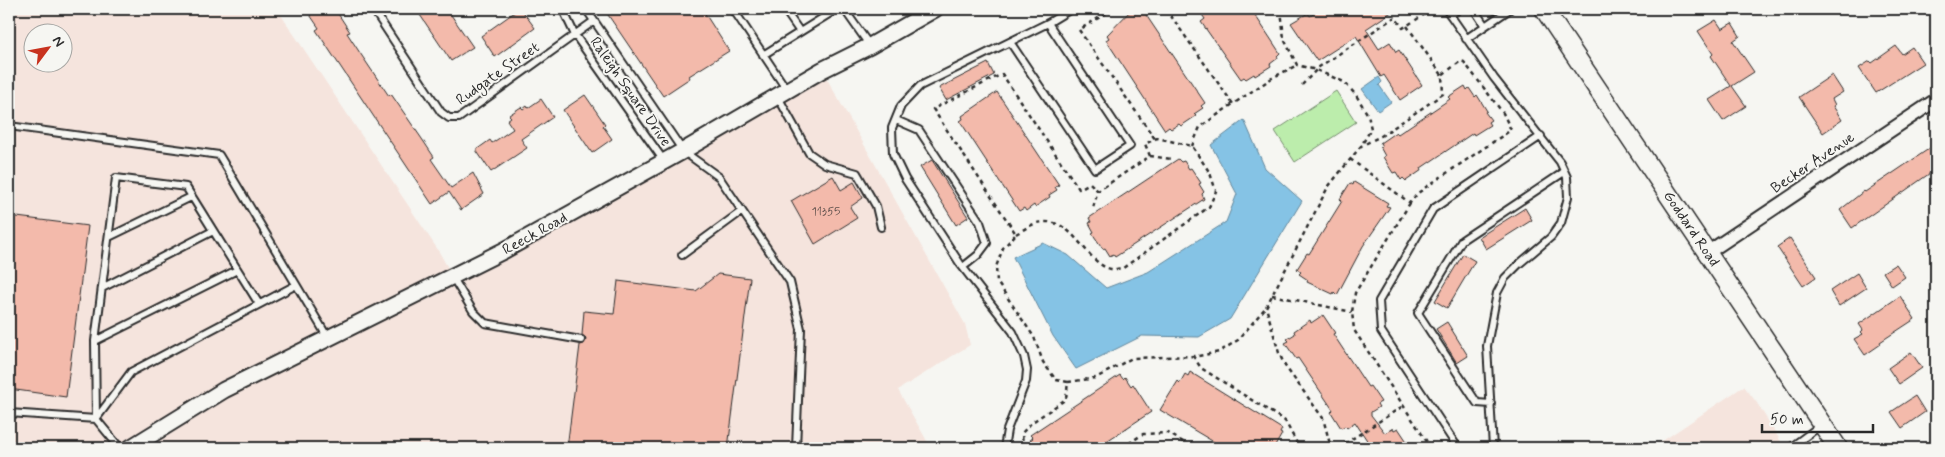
<svg xmlns="http://www.w3.org/2000/svg" width="1945" height="457" font-family="Mynerve,sans-serif">
<style>
.built{fill:#f5e4dd;fill-rule:evenodd}
.green{fill:#bcedac;stroke:#748c6c}
.water{fill:#85c3e5;stroke:#61869b}
.building{fill:#f3baab;stroke:#2b2b2b}
.lines{fill:none;stroke-linecap:round;stroke-linejoin:round}
.service-casing{stroke:#2b2b2b;stroke-width:10}
.minor-casing{stroke:#2b2b2b;stroke-width:16}
.tertiary-casing{stroke:#2b2b2b;stroke-width:19}
.secondary-casing{stroke:#2b2b2b;stroke-width:21}
.path{stroke:#2b2b2b;stroke-width:2.5;stroke-dasharray:4 4;stroke-linecap:butt}
.service{stroke:#f6f6f2;stroke-width:6}
.minor{stroke:#f6f6f2;stroke-width:12}
.tertiary{stroke:#f6f6f2;stroke-width:15}
.secondary{stroke:#f6f6f2;stroke-width:18}
.labels{text-anchor:middle;dominant-baseline:central;stroke-width:4;stroke-linejoin:round;paint-order:stroke}
.number-label{font-size:12px;fill:#5d4f4b}
.street-label{font-size:15px;fill:#2b2b2b;stroke:#f6f6f2}
</style>
<rect width="100%" height="100%" fill="#f6f6f2"/>
<filter id="ink" filterUnits="userSpaceOnUse"><feTurbulence type="fractalNoise" baseFrequency=".02" numOctaves="2"/><feDisplacementMap in="SourceGraphic" scale="10" xChannelSelector="R" yChannelSelector="G"/><feConvolveMatrix kernelMatrix="1 2 1 2 8 2 1 2 1" color-interpolation-filters="sRGB"/></filter>
<g filter="url(#ink)">
<path class="built" d="M9 9H277L438 250 453 277 822 70 965 324 970 345 898 390 931 448H75L9 441ZM32 32H62V62H32Z
M1744 386 1757 403 1785 448H1652Z"/>
<path class="green" d="M1336 91 1356 122 1295 162 1275 131Z"/>
<path class="water" d="M1379 77 1382 82 1379 85 1391 102 1378 111 1362 89Z
M1244 120 1265 168 1302 201 1230 319 1199 337 1142 336 1076 369 1053 336 1013 257 1043 243 1068 255 1106 288 1148 272 1226 222 1237 194 1211 145Z"/>
<path class="building" d="M306 9H335L350 32 347 33 360 53 389 96 391 94 422 139 434 157 431 159 451 188 473 173 484 194 461 210 449 192 432 204 316 30 319 28Z
M416 9H447L473 47 451 61Z
M519 9H521L535 28 495 57 481 36Z
M604 9H702L729 51 689 76 690 78 663 96Z
M1132 9H1142L1205 103 1201 106 1203 108 1194 114 1196 116 1181 126 1179 124 1171 129 1169 127 1165 130 1106 40 1109 38 1107 35Z
M1198 9H1251L1280 53 1277 56 1278 58 1270 64 1271 66 1255 76 1254 74 1246 79 1244 77 1241 79 1201 22 1205 19Z
M1321 9H1396L1366 29 1379 49 1390 42 1396 52 1399 50 1422 85 1400 100 1384 75 1381 77 1356 36 1317 61 1291 23 1308 13 1310 16Z
M1716 20 1722 29 1732 23 1740 36 1733 41 1754 72 1732 86 1746 106 1723 121 1709 100 1731 86 1711 56 1713 54 1698 31Z
M1896 46 1902 54 1912 47 1923 63 1876 93 1859 68 1870 61 1872 63Z
M988 63 994 75 946 100 939 88Z
M1832 75 1843 92 1832 99 1835 105 1833 106 1842 120 1823 133 1799 97Z
M1465 86 1467 90 1469 88 1475 97 1477 95 1487 111 1485 112 1491 120 1488 122 1490 125 1474 135 1473 133 1421 168 1422 170 1406 181 1403 178 1401 180 1396 172 1393 173 1383 157 1385 156 1380 147 1382 146 1380 143 1396 132 1398 134 1450 99 1448 97Z
M997 92 1059 185 1055 187 1057 190 1049 195 1050 197 1035 207 1034 205 1026 211 1024 208 1019 211 960 121 963 119 962 116Z
M585 95 605 124 603 126 612 139 592 153 563 110Z
M541 99 553 117 521 139 527 148 491 172 476 150 490 140 492 143 513 129 507 120 511 117 509 115 521 107 523 109 527 106 528 108Z
M1936 144V169L1852 228 1840 210 1864 191 1865 192Z
M1178 159 1181 162 1184 161 1189 169 1191 168 1201 183 1199 184 1204 192 1202 194 1204 199 1115 257 1113 254 1110 256 1105 248 1103 249 1092 233 1094 232 1089 223 1091 222 1089 218Z
M932 160 968 217 956 225 920 167Z
M833 176 841 190 854 182 863 198 850 207 857 218 815 244 791 201Z
M1354 182 1388 203 1386 206 1390 207 1363 246 1337 295 1334 292 1333 294 1307 282 1308 280 1299 274 1301 272 1297 269 1307 253 1309 254 1342 201 1340 199 1350 183 1353 185Z
M1525 208 1532 220 1486 249 1479 237Z
M9 216 88 226 66 397 9 389Z
M1790 238 1816 277 1803 286 1777 247Z
M1463 254 1475 261 1447 308 1435 301Z
M1896 264 1905 277 1892 286 1883 272Z
M1857 273 1866 288 1839 306 1830 291Z
M718 274 750 278 728 448H567L580 345 584 344 586 340 585 337 582 335 584 311 614 314 618 281 696 291Z
M1900 296 1915 319 1880 342 1881 344 1865 355 1854 339 1863 334 1861 332 1863 330 1859 324Z
M1323 315 1335 333 1333 334 1368 387 1370 386 1381 402 1377 404 1379 407 1371 412V415L1385 433 1393 428 1394 430 1398 428 1408 443 1401 448H1372L1355 422 1347 428 1345 426 1341 428 1331 412 1333 410 1298 358 1296 359 1285 343 1289 341 1287 339 1295 334 1294 331 1310 320 1311 323Z
M1447 322 1468 356 1457 363 1436 329Z
M1911 352 1922 368 1899 384 1888 368Z
M1190 372 1282 429 1280 433 1282 434 1274 448H1224L1160 410 1178 381 1180 383 1185 374 1188 376Z
M1120 375 1123 379 1125 377 1131 386 1133 384 1151 412 1096 448H1036L1030 440 1033 438 1030 435Z
M1915 396 1925 412 1902 428 1891 412Z"/>
<g class="lines">
<defs>
<path id="service" d="M373 9 441 112 449 118H459L594 21
M565 9V14L575 35 664 161
M586 9 683 151 719 177 790 282 801 329 796 448
M733 9 787 90
M784 9 800 32
M844 9 870 46
M1446 9 1494 78 1560 162 1567 177 1568 197 1561 223 1551 237 1519 264 1505 278 1497 293 1487 346 1493 448
M1474 9 1485 26
M1450 15 1459 9
M1466 39 1510 9
M1010 42 1095 169 1130 146 1048 23
M763 55 837 9
M778 97 809 153 825 164 857 173 876 206 881 227
M896 120 919 130 980 222 987 243 978 255 963 267
M9 126 219 155 328 338
M109 237 191 197
M682 255 742 211
M453 278 473 311 485 323 581 340
M102 288 213 231
M95 341 237 270
M1491 404 1477 403 1418 313 1462 240 1564 172
M9 413 96 419 95 341 116 178 186 187 259 304
M120 448 96 419 131 372 296 285
M1004 448 1007 430 1026 381 1027 370 1024 356 1013 332 961 265 905 179 893 154 892 128 901 106 920 86 1048 23 1071 9
M1458 448 1381 331 1379 301 1433 209 1541 136
M1790 448 1821 425"/>
<path id="minor" d="M1707 253 1936 100"/>
<path id="tertiary" d="M130 448 224 390 505 250 683 151 822 70 870 46 935 9"/>
<path id="secondary" d="M1544 9 1838 448"/>
</defs>
<use href="#service" class="service-casing"/>
<use href="#minor" class="minor-casing"/>
<use href="#tertiary" class="tertiary-casing"/>
<use href="#secondary" class="secondary-casing"/>
<path class="path" d="M1113 9 1079 30 1155 139
M1166 9 1233 104 1272 78 1297 65
M1281 9 1284 39 1297 65 1316 70 1344 82 1356 95 1368 115 1371 129 1361 146 1328 187 1266 307 1279 353 1285 366 1323 418 1331 448
M1407 26 1442 75
M1302 85 1319 67 1395 17 1403 28 1430 11 1429 9
M1192 146 1200 127 1233 104
M1150 156 1171 159
M1350 159 1410 203 1418 193 1426 187 1511 130 1503 113 1464 62 1461 61 1442 75 1443 94 1381 136 1361 146
M1410 203 1355 293 1352 312 1354 330 1431 448
M1016 234C1023 230 1030 225 1037 223 1074 214 1085 264 1111 269 1114 270 1119 268 1123 268L1209 207 1216 191 1210 173 1192 146 1157 138 1145 144 1150 156 1098 191
M1272 295 1352 312
M1193 356 1201 368 1285 421 1299 447
M1068 382 1056 380 1043 362 1034 337 997 282 996 267 1003 248 1016 234 933 109 1002 74 1079 189 1090 183 1098 191 1093 208
M1023 448 1022 433 1031 423 1066 399 1068 382 1096 378 1132 358 1198 356 1219 352 1238 340 1266 307
M1122 448 1143 434 1168 433 1193 448
M1297 448 1299 447 1309 448
M1338 448 1403 406"/>
<use href="#service" class="service"/>
<use href="#minor" class="minor"/>
<use href="#tertiary" class="tertiary"/>
<use href="#secondary" class="secondary"/>
</g>
</g>
<g class="labels">
<g class="number-label">
<text x="826" y="212">11355</text>
</g>
<g class="street-label">
<text transform="translate(498 74) rotate(-35)">Rudgate Street</text>
<text transform="translate(630 92) rotate(55)">Raleigh Square Drive</text>
<text transform="translate(1813 163) rotate(-34)">Becker Avenue</text>
<text transform="translate(1691 229) rotate(56)">Goddard Road</text>
<text transform="translate(535 234) rotate(-29)">Reeck Road</text>
</g>
</g>
<rect width="1945" height="457" fill="none" stroke="#f6f6f2" stroke-width="30"/>
<rect x="15" y="15" width="1915" height="427" fill="none" stroke="#2b2b2b" stroke-width="2" filter="url(#ink)"/>
<g transform="translate(48 48) rotate(58)"><circle r="24" fill="#f6f6f2" stroke="#a5a5a2"/>
<path d="M0-4L9 19L0 12L-9 19Z" fill="#c8321e"/>
<text y="-8" font-size="14" font-weight="bold" text-anchor="middle" fill="#2b2b2b">N</text>
</g>
<path d="M1762 424v8h111v-8" fill="none" stroke="#2b2b2b" stroke-width="2.5"/>
<text x="1770" y="424" font-size="15" fill="#2b2b2b" stroke="#f6f6f2" stroke-width="4" paint-order="stroke">50 m</text>
</svg>
